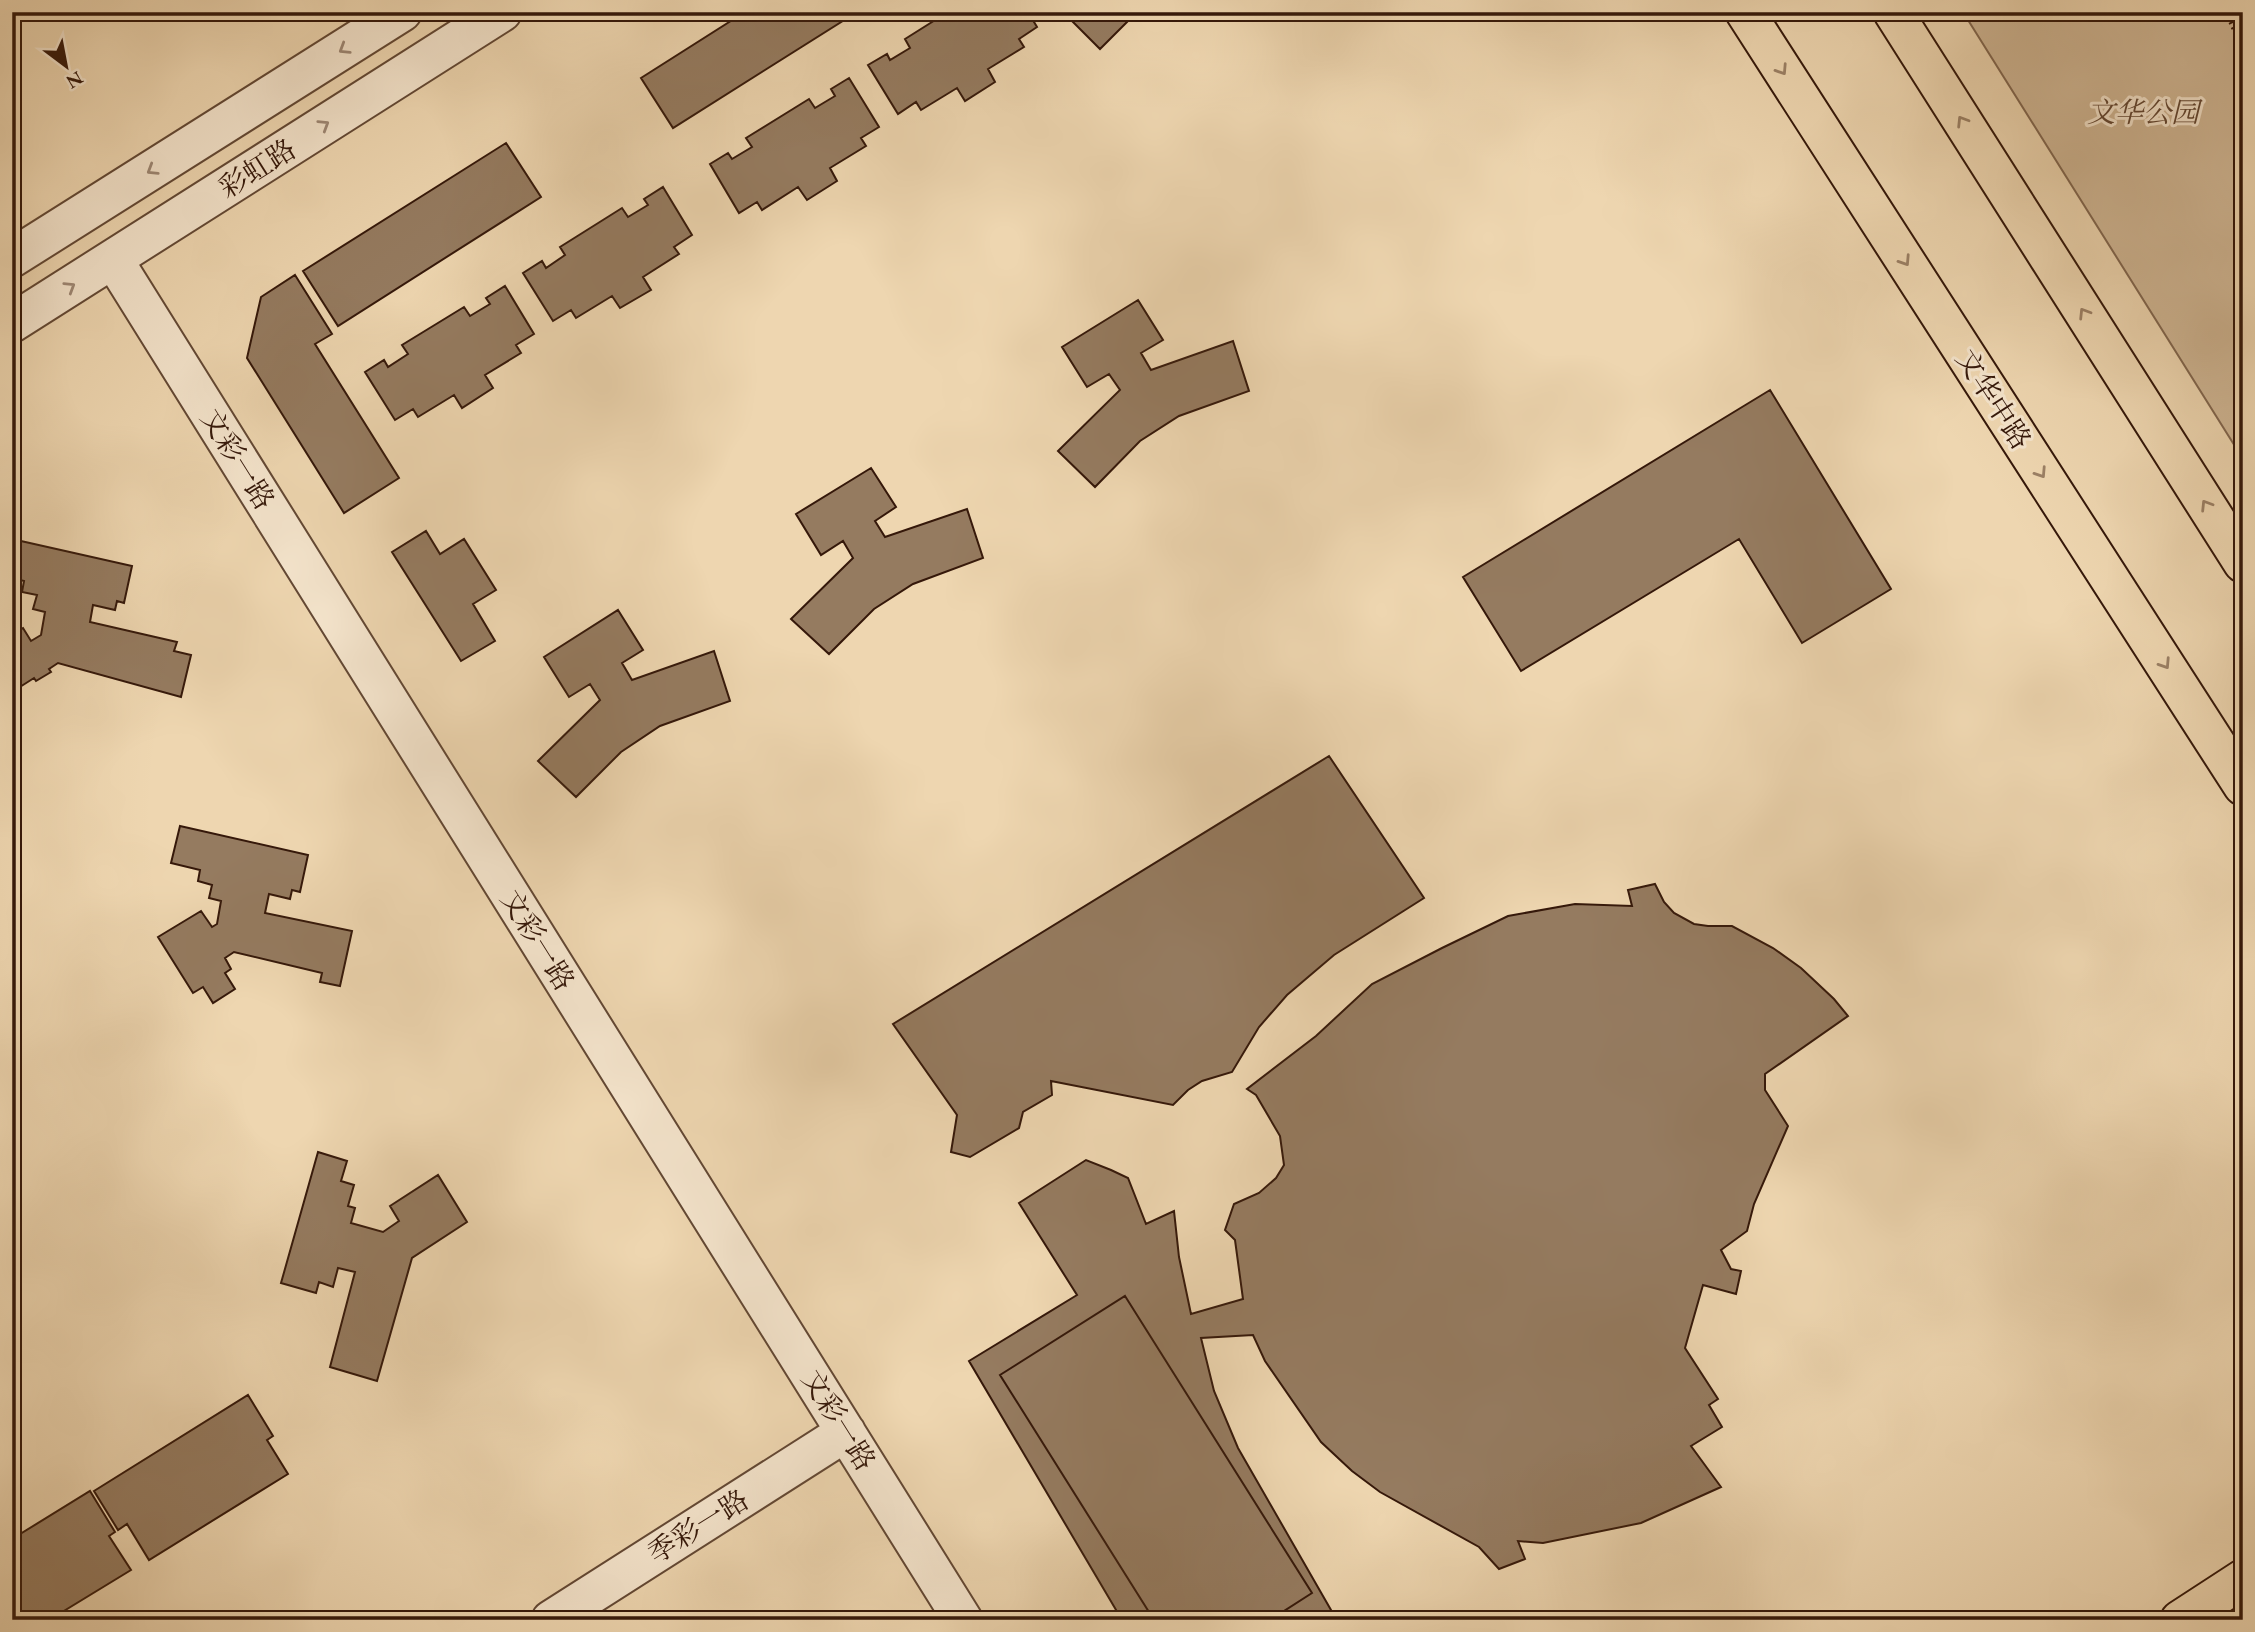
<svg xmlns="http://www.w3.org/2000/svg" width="2255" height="1632" font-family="'EB Garamond','Noto Serif SC',serif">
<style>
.green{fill:#cfb694;stroke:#82674f;stroke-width:2}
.building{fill:#957b60;stroke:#35180a;stroke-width:2}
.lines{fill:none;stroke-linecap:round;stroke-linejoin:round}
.minor-casing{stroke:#634834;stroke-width:42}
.major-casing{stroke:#35180a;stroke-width:42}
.path{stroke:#35180a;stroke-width:4.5;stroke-dasharray:2 3.5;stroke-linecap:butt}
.minor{stroke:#f4e4cc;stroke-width:38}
.major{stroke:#eed6b0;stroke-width:38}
.oneway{stroke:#9e8875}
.oneway2{stroke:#9b8065}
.labels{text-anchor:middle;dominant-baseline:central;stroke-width:6;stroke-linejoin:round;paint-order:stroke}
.park-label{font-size:28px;font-style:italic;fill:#634733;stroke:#f4e4cc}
.street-label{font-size:28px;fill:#35180a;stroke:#f4e4cc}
</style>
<rect width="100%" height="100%" fill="#eed6b0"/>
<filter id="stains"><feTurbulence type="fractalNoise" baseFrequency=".00286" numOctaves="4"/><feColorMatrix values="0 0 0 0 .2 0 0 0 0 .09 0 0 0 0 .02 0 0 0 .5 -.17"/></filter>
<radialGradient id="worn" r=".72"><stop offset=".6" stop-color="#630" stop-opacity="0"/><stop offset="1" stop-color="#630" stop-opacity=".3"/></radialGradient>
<path class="green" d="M1963 12H2243V459Z"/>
<path class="building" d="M745 12H857L673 128 641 78Z
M948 12H1028L1037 27 1019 39 1024 47 988 69 995 82 965 101 957 88 921 110 916 102 898 114 868 65 887 54 890 60 910 48 905 39Z
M1063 12H1137L1100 49Z
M849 78 879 127 861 138 866 146 830 168 837 181 807 200 798 187 762 210 757 202 739 213 710 164 728 153 732 159 752 147 746 138 809 99 815 108 835 96 831 89Z
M506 143 541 197 338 326 303 271Z
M663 187 692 235 674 247 679 254 643 277 651 290 620 308 612 296 576 318 571 310 553 321 523 273 542 261 546 268 565 255 560 247 622 208 628 217 648 205 644 199Z
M295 275 332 334 315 344 399 478 344 513 247 358 261 297Z
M505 286 534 334 516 345 521 353 485 375 493 388 462 408 454 395 418 417 413 409 395 420 365 372 384 360 388 367 408 354 402 345 464 307 470 316 490 304 486 298Z
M1138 300 1163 340 1141 353 1151 370 1233 341 1249 391 1179 416 1140 441 1095 487 1058 451 1120 390 1109 374 1087 387 1062 347Z
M1770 390 1891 589 1802 643 1739 539 1521 671 1463 577Z
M871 468 896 507 875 521 885 537 967 509 983 558 913 584 874 609 829 654 791 619 853 558 843 541 821 555 796 514Z
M426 531 440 554 464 539 496 590 473 604 495 641 461 661 392 552Z
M12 539 132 566 124 603 117 601 115 610 93 605 90 622 177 642 174 651 191 655 181 697 58 663 49 669 51 672 36 681 34 678 12 692V634L23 628 31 641 41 635 45 612 33 609 37 595 22 592 24 581 12 578Z
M618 610 643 650 622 663 632 680 714 651 730 701 660 726 621 752 576 797 538 761 600 700 590 684 569 697 544 657Z
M1329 756 1424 898 1334 955 1287 995 1259 1027 1232 1072 1202 1081 1188 1090 1173 1105 1051 1081 1052 1095 1023 1112 1019 1128 970 1157 951 1152 957 1115 893 1024Z
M180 826 308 855 300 892 292 890 290 899 269 894 265 913 352 931 340 986 320 982 322 973 234 952 225 958 231 969 225 973 235 989 213 1003 203 987 193 993 158 937 201 911 212 927 217 924 221 901 209 898 212 885 198 881 200 870 171 863Z
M1655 884 1664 902 1674 913 1694 924 1708 926H1732L1773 948 1801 968 1834 999 1848 1016 1765 1074V1090L1788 1126 1754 1204 1747 1231 1721 1250 1731 1269 1741 1271 1736 1294 1703 1285 1685 1348 1718 1399 1709 1405 1722 1427 1691 1446 1721 1487 1641 1523 1543 1543 1518 1541 1525 1559 1499 1569 1479 1547 1380 1492 1352 1471 1321 1442 1265 1361 1253 1335 1201 1338 1214 1391 1238 1448 1331 1610 1317 1620H1122L969 1361 1077 1295 1019 1203 1086 1160 1111 1170 1128 1178 1146 1224 1174 1211 1179 1257 1191 1314 1243 1299 1235 1240 1225 1230 1234 1204 1259 1193 1276 1178 1284 1165 1280 1136 1256 1095 1247 1089 1316 1036 1372 984 1442 948 1508 916 1575 904 1632 906 1628 890Z
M318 1152 347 1161 341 1181 354 1185 348 1206 355 1208 351 1223 383 1232 399 1221 390 1206 438 1175 467 1222 412 1258 377 1381 330 1367 355 1272 338 1268 333 1287 319 1282 316 1293 281 1283Z
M1125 1296 1312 1593 1270 1620H1154L1000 1375Z
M248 1395 273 1436 267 1440 288 1474 149 1560 127 1524 118 1530 94 1491Z
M90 1491 115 1532 109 1536 131 1570 49 1620H12V1539Z"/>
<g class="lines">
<defs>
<path id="minor" d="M12 258 402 12
M113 259 963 1620
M12 323 502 12
M551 1620 846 1432"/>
<path id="major" d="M1745 12 2243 786
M1893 12 2243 563
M2180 1620 2243 1579"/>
</defs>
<use href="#minor" class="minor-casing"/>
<use href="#major" class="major-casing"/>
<path class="path" d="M2226 12 2243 49"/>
<use href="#minor" class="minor"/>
<use href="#major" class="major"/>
</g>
<defs><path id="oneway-chevron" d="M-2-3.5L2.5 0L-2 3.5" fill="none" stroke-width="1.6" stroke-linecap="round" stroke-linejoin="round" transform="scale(1.75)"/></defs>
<g class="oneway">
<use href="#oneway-chevron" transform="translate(344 49) rotate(148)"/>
<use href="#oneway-chevron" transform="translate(324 125) rotate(-32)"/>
<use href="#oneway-chevron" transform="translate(152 170) rotate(148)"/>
<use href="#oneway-chevron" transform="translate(70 287) rotate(-32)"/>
</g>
<g class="oneway2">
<use href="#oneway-chevron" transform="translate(1782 70) rotate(57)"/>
<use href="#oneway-chevron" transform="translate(1962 121) rotate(-122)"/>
<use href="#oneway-chevron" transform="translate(1905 261) rotate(57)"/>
<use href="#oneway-chevron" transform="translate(2084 313) rotate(-122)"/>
<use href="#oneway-chevron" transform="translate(2041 473) rotate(57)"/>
<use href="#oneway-chevron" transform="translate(2206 505) rotate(-122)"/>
<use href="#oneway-chevron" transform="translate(2165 664) rotate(57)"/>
</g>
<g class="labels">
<g class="park-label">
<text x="2143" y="112">文华公园</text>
</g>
<g class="street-label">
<text transform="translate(257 168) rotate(-32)">彩虹路</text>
<text transform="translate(1994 399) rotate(57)">文华中路</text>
<text transform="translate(238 459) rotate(58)">文彩一路</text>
<text transform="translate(538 940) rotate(58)">文彩一路</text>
<text transform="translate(839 1420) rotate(58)">文彩一路</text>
<text transform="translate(698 1526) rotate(-32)">季彩一路</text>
</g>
</g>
<rect width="2255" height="1632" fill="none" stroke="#eed6b0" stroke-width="42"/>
<rect x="14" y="14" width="2227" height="1604" fill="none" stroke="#35180a" stroke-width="3.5"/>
<rect x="21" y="21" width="2213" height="1590" fill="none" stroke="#35180a" stroke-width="2"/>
<g transform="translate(66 66) rotate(148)" stroke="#f4e4cc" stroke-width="5" paint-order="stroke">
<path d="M0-5L12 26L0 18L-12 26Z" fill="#35180a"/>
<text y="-10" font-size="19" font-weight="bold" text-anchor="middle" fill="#35180a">N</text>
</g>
<rect width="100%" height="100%" filter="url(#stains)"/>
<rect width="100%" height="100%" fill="url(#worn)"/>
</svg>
